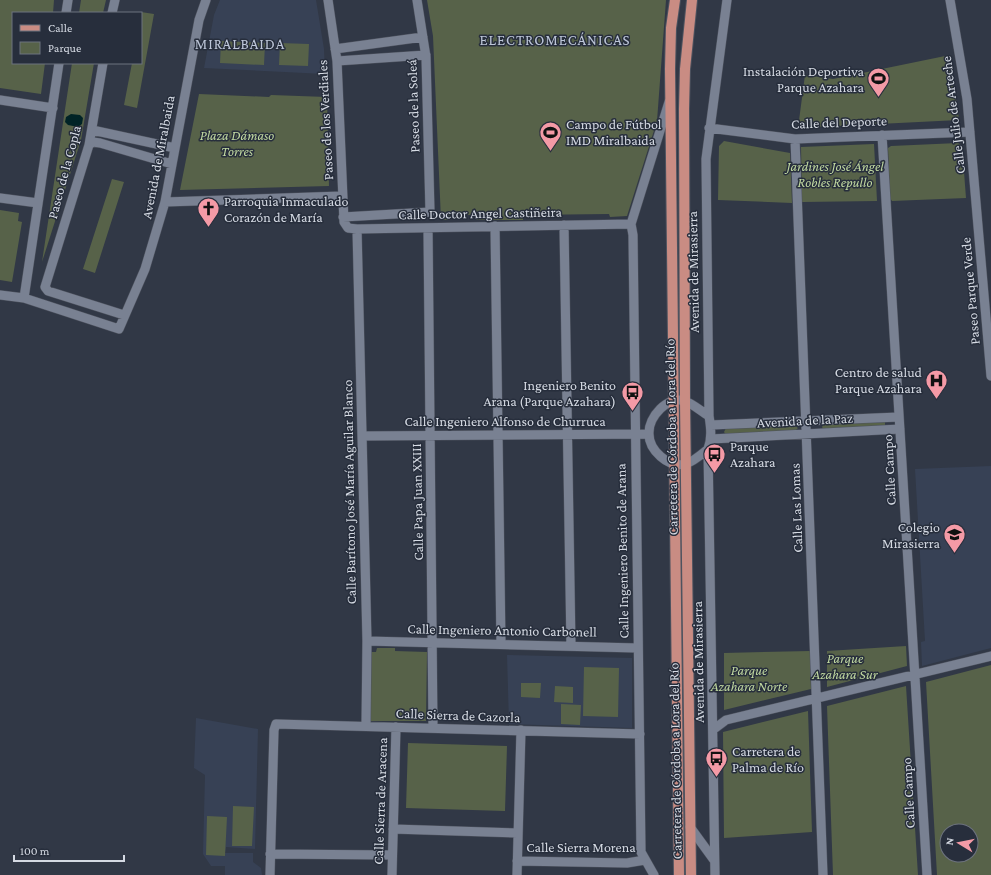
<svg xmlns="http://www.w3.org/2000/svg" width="991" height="875" font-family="'Crimson Pro',serif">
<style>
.built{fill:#374155}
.green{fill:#576249;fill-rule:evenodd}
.water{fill:#002326}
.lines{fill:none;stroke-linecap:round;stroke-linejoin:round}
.minor-casing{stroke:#4e535f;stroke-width:10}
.major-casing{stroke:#4e535f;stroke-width:12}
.minor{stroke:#798192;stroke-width:9}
.major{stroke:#c98c83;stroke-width:10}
.labels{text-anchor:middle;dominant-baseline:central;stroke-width:3;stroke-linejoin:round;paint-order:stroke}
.poi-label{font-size:14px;fill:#d5dae3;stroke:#272e3c;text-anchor:end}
.street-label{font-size:14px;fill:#d5dae3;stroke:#272e3c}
.park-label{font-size:14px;font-style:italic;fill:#c0d8a0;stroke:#272e3c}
.neighbourhood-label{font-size:15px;letter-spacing:1px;fill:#bdc6d8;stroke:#272e3c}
</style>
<rect width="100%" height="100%" fill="#313846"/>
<path class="built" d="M220 0H316L324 49 325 74 204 68 214 15Z
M991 466V648L922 666 921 642 925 641 915 469Z
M507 655 632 658V728L509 724Z
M196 718 258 729 255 849 226 847 225 853H253V862L261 868 262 875H225V866H211L203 854 205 775 194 768Z"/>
<path class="green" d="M0 0H54L53 13H13V63H45L41 94 0 88Z
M81 0H106L103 13H79Z
M427 0H666L657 121 627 216 610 217 609 214 523 215V220H476L475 215H451L450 220H441L433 36Z
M141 12 154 14 137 108 124 105 132 63H141Z
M221 41 265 43 264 65 220 63Z
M280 43 309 44 308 66 279 65Z
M950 55 959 120 798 128 805 75 833 79Z
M72 63H94L81 140 42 262Z
M199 94 269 97 271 95 327 97 329 186 180 190Z
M724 141 790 153 792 203 718 200 719 146Z
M958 143 962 146 966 198 892 201 890 198 888 148 891 146Z
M874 144 877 201 802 202 801 147Z
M112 179 124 182 95 273 83 269Z
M0 210 19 213 18 221 22 222 12 282 0 280Z
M885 421V426L824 430 822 427 824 423Z
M794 425 798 428 794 432 726 435 724 432 726 428Z
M906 646 907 666 827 687V651Z
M377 648H395V651L427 652 426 721H371V652H376Z
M810 651 811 689 724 710V653Z
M991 665V875H937L926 682ZM947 831H971V855H947Z
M584 667 619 668 618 717 583 716Z
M521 683H541L540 698 521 697Z
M555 686 573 687V703L554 702Z
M906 686 918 875H833L827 706Z
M561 704 581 705 580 725 561 724Z
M808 711 812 832 724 838 723 732Z
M408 743 507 746 505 811 406 808Z
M233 806 254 807 252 846H232Z
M207 816 227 817 225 856 206 855Z"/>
<path class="water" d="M71 114 80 115 83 118 82 124 78 127 68 125 65 122 66 117Z"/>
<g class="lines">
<defs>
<path id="minor" d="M328 0 337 61 344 222 348 228 357 229 631 224
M950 0 967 99 991 376
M66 13 68 0
M112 13 115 0
M335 49 423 37
M337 61 426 55
M103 63 89 145 45 287 48 291 124 315
M0 100 53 108
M709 128 795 139 970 132
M92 130 175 148
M882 135 927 875
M795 139 823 875
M89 145 93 142 100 143 172 164
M0 198 38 203
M165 202 342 196
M343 217 430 212 426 57 417 0
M564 225 571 646
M495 226 501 644
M428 228 433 728
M357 229 367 641 366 726
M0 295 24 298 119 329 145 269 165 202 199 20 206 0
M24 298 59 63
M709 416 706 159 727 0
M711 425 899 417
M362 436 649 434
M711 439 900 429
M708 449C702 454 693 462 685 464 668 468 649 450 649 434 648 417 668 395 685 401 693 404 702 412 709 416 711 428 712 438 708 449L715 875
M367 641 637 648
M714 729 726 720 991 656
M690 827 714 860
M393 829 518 833
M270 854 392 855
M517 861 627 863 645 860
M270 875 274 730 276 724 640 734
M392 875 396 727
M517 875 521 730
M654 875 641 852 633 235 631 224 669 102"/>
<path id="major" d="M675 0 671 28 670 69 679 875
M691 875 685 401 684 109 685 69 692 0"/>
</defs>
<use href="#minor" class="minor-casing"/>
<use href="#major" class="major-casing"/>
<use href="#minor" class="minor"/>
<use href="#major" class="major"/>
</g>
<defs>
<symbol id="stadium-pin" viewBox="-11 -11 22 30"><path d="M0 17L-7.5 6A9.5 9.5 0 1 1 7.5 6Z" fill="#f49aa6" stroke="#272e3c"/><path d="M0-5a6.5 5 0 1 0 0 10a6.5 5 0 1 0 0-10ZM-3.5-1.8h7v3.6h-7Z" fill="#111"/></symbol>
<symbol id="church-pin" viewBox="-11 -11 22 30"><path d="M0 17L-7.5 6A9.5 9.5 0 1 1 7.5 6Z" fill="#f49aa6" stroke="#272e3c"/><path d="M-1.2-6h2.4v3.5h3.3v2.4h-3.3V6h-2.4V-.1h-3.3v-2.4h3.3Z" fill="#111"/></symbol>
<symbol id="hospital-pin" viewBox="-11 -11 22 30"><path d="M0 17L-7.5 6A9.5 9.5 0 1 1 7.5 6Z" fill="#f49aa6" stroke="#272e3c"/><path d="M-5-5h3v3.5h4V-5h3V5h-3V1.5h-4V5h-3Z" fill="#111"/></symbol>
<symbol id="bus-pin" viewBox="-11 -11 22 30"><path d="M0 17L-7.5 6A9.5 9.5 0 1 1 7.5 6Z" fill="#f49aa6" stroke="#272e3c"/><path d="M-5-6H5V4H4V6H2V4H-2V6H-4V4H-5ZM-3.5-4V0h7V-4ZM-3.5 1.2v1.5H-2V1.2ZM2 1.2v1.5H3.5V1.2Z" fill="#111"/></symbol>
<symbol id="school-pin" viewBox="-11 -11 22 30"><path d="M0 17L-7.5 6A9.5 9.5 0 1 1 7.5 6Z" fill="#f49aa6" stroke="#272e3c"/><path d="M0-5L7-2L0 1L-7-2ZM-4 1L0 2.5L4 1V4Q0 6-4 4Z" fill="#111"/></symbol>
</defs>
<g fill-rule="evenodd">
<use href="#stadium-pin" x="866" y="66" width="25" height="34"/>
<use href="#stadium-pin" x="538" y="120" width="25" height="34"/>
<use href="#church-pin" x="196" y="196" width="25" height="34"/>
<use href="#hospital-pin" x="924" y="368" width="25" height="34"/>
<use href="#bus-pin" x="620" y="380" width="25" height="34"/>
<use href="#bus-pin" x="702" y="442" width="25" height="34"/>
<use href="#school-pin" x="942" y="522" width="25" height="34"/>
<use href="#bus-pin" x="704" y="746" width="25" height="34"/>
</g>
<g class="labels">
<g class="poi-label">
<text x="864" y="71">Instalación Deportiva<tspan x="864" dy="16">Parque Azahara</tspan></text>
<text x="566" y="124" text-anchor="start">Campo de Fútbol<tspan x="566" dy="16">IMD Miralbaida</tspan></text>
<text x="224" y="201" text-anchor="start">Parroquia Inmaculado<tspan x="224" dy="16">Corazón de María</tspan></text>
<text x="922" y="372">Centro de salud<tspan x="922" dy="16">Parque Azahara</tspan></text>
<text x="616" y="385">Ingeniero Benito<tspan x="616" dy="16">Arana (Parque Azahara)</tspan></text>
<text x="730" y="446" text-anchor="start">Parque<tspan x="730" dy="16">Azahara</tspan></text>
<text x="940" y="527">Colegio<tspan x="940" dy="16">Mirasierra</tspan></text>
<text x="732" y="751" text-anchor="start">Carretera de<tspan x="732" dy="16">Palma de Río</tspan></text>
</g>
<g class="street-label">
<text transform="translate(413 106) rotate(-92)">Paseo de la Soleá</text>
<text transform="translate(953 115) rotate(-97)">Calle Julio de Arteche</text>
<text transform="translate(325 120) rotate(-93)">Paseo de los Verdiales</text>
<text transform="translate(839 122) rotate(-2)">Calle del Deporte</text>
<text transform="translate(158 157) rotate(-79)">Avenida de Miralbaida</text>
<text transform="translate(64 172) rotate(-75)">Paseo de la Copla</text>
<text transform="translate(480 213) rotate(-1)">Calle Doctor Angel Castiñeira</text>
<text transform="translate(693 272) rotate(-91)">Avenida de Mirasierra</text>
<text transform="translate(970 291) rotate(-95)">Paseo Parque Verde</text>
<text transform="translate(805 420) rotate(-3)">Avenida de la Paz</text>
<text x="505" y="421">Calle Ingeniero Alfonso de Churruca</text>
<text transform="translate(671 437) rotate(-91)">Carretera de Córdoba a Lora del Río</text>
<text transform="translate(889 470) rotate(-93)">Calle Campo</text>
<text transform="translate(349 492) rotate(-91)">Calle Barítono José María Aguilar Blanco</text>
<text transform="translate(417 502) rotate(-91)">Calle Papa Juan XXIII</text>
<text transform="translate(796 508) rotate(-92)">Calle Las Lomas</text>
<text transform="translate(622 551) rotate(-91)">Calle Ingeniero Benito de Arana</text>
<text transform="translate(502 630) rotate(1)">Calle Ingeniero Antonio Carbonell</text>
<text transform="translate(698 662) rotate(-91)">Avenida de Mirasierra</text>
<text transform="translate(458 715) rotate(2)">Calle Sierra de Cazorla</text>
<text transform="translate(675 761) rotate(-91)">Carretera de Córdoba a Lora del Río</text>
<text transform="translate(908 793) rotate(-93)">Calle Campo</text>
<text transform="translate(380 801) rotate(-88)">Calle Sierra de Aracena</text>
<text x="581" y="847">Calle Sierra Morena</text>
</g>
<g class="park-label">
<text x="237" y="135">Plaza Dámaso<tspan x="237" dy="16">Torres</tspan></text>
<text x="835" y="166">Jardines José Ángel<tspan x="835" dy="16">Robles Repullo</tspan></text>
<text x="845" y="658">Parque<tspan x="845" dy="16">Azahara Sur</tspan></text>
<text x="749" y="670">Parque<tspan x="749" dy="16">Azahara Norte</tspan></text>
</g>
<g class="neighbourhood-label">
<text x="555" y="40">ELECTROMECÁNICAS</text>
<text x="240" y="44">MIRALBAIDA</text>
</g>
</g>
<rect x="12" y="12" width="130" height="52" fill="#272e3c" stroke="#6d737f"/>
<rect x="20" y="25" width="20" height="6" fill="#c98c83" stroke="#6d737f"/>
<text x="48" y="32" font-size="12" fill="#d5dae3">Calle</text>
<rect x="20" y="42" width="20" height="12" fill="#576249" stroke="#6d737f"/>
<text x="48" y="52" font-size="12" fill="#d5dae3">Parque</text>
<g transform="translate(959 843) rotate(280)"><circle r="19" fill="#272e3c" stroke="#6d737f"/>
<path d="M0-3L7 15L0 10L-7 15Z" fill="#f49aa6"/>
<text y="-6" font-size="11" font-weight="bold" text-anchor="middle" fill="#d5dae3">N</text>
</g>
<path d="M14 855v6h110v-6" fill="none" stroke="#d5dae3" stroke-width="2"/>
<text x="20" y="855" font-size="12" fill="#d5dae3" stroke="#272e3c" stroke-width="3" paint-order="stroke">100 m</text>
</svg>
